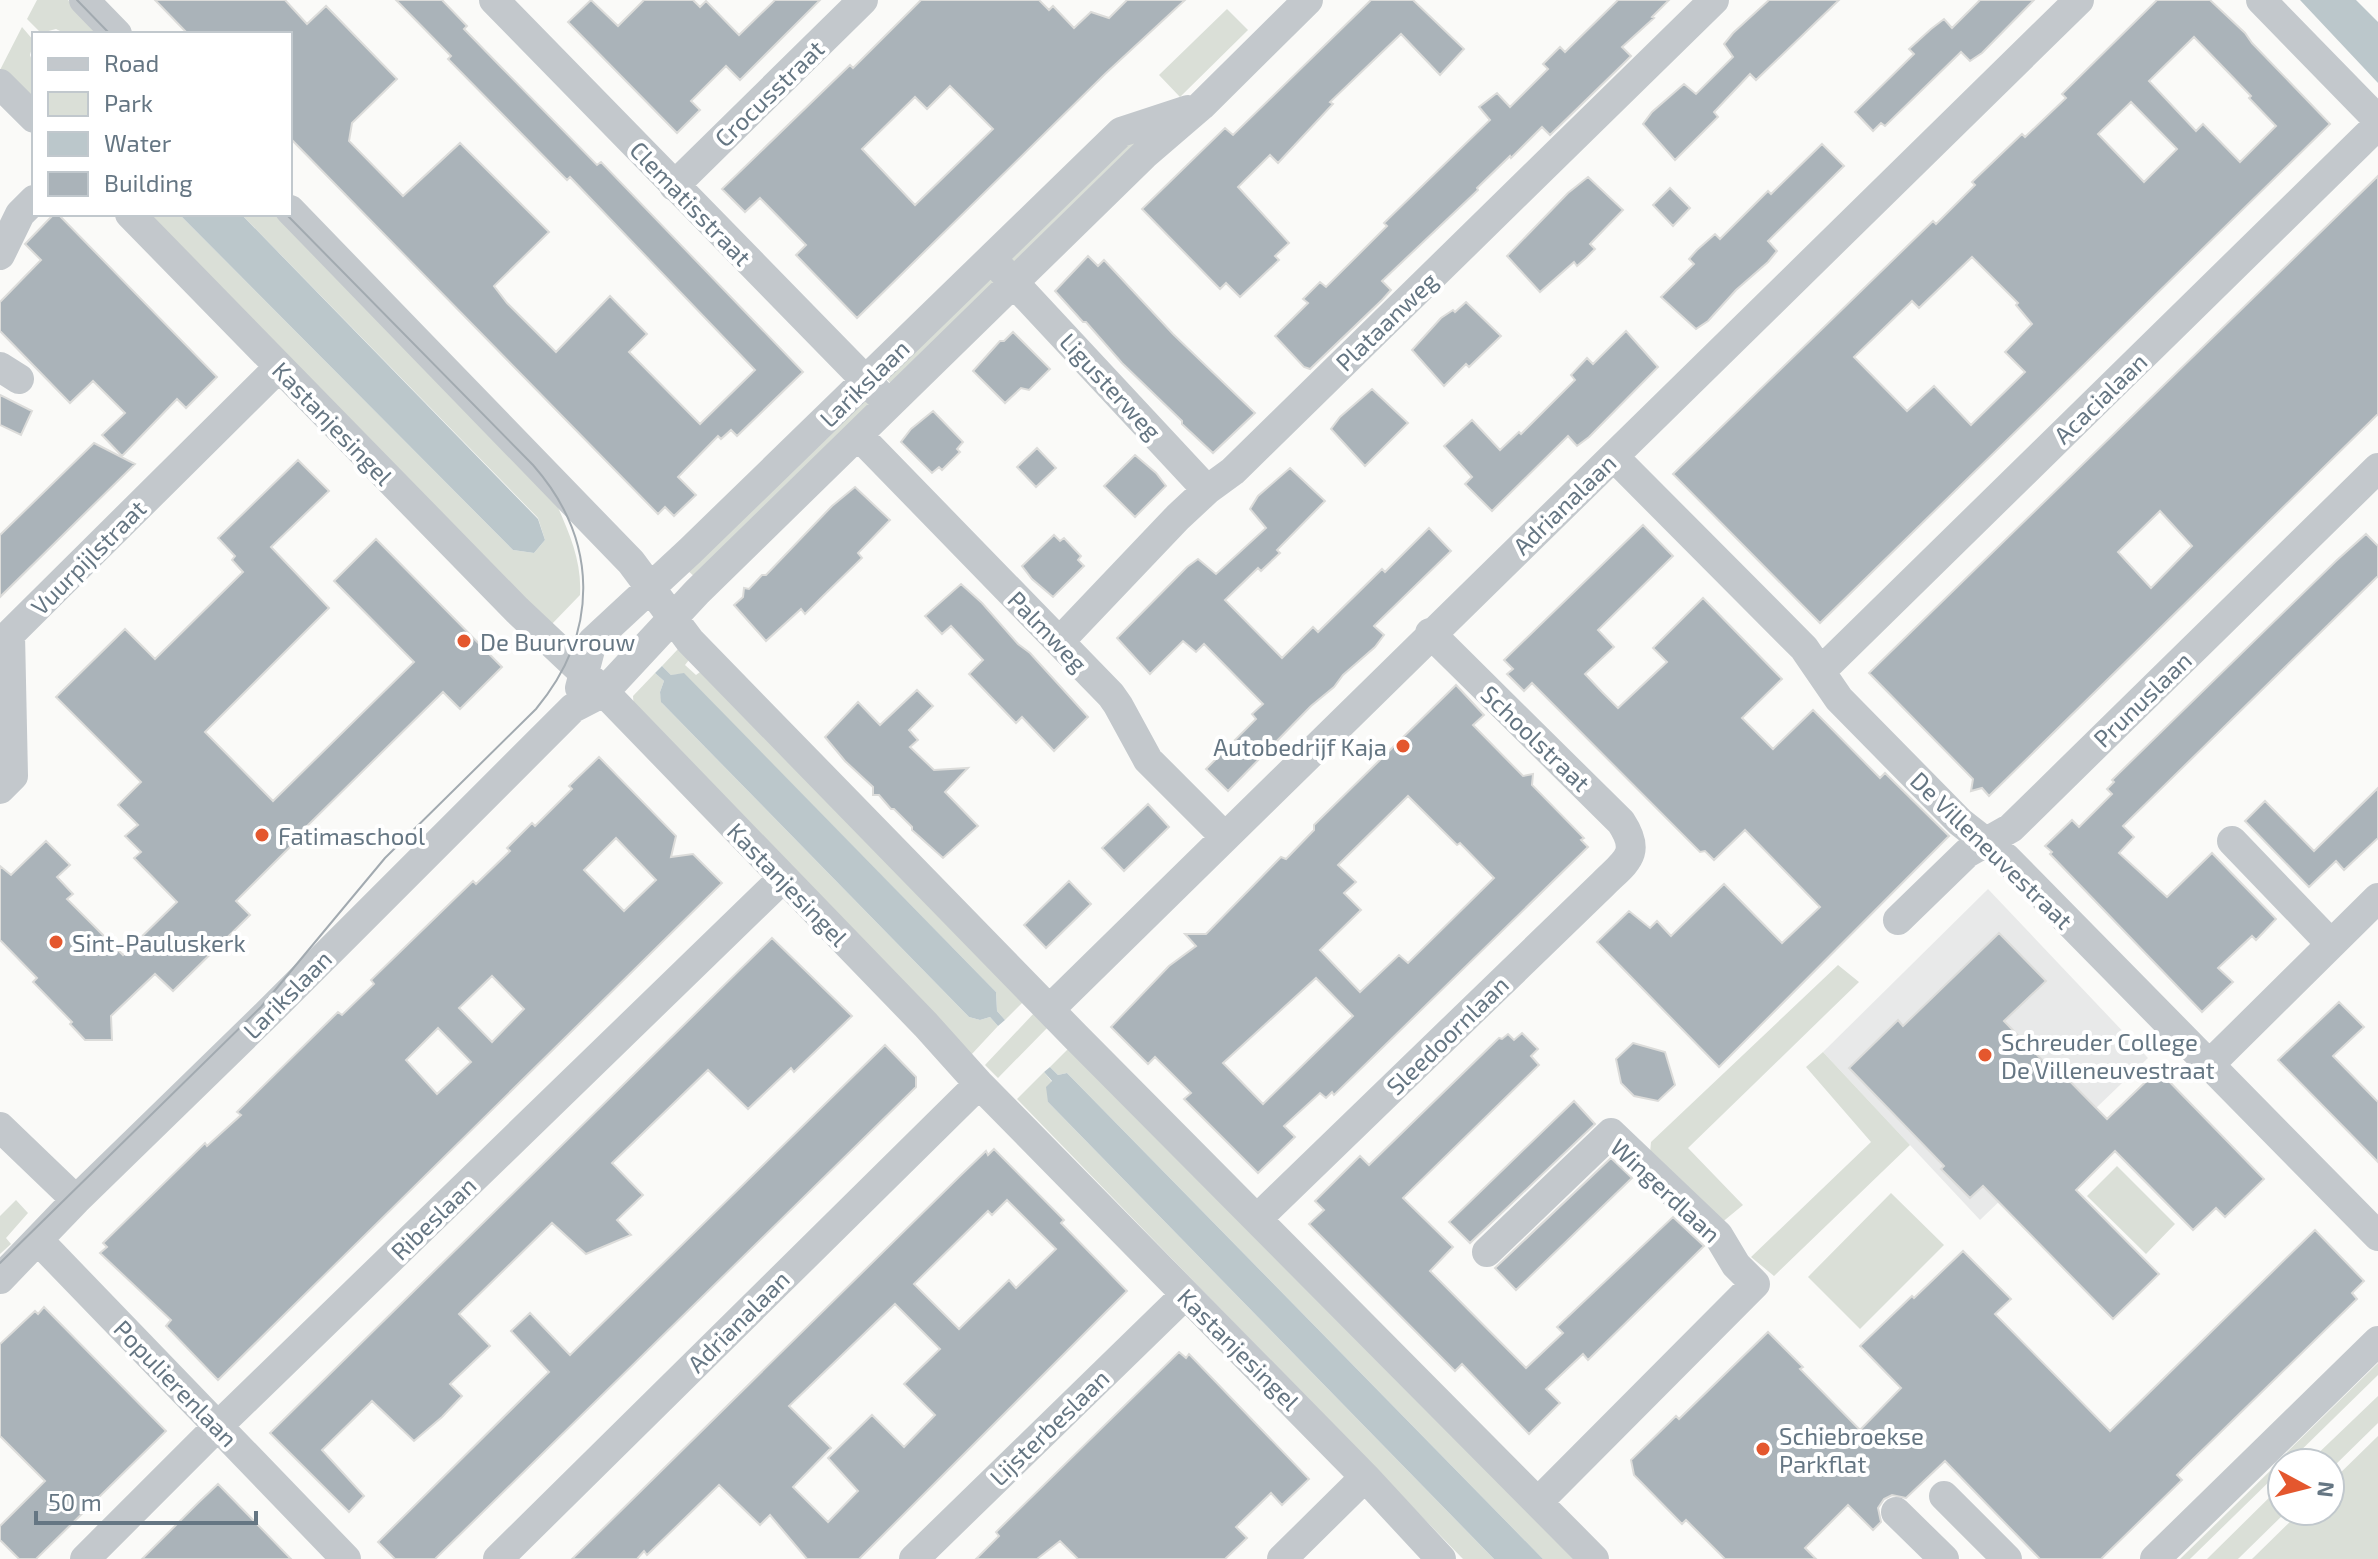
<svg xmlns="http://www.w3.org/2000/svg" width="2378" height="1559" font-family="'Exo 2',sans-serif">
<style>
.built{fill:#e8e9e9}
.green{fill:#dadfd7}
.water{fill:#bbc7cb}
.building{fill:#aab3b9;stroke:#dcdcda;stroke-width:2;fill-rule:evenodd}
.lines{fill:none;stroke-linecap:round;stroke-linejoin:round}
.minor{stroke:#c3c8cc;stroke-width:30}
.tram{stroke:#a2aab0;stroke-width:2}
.poi-dot{fill:#e4572e;stroke:#fff;stroke-width:3}
.labels{text-anchor:middle;dominant-baseline:central;stroke-width:8;stroke-linejoin:round;paint-order:stroke}
.street-label{font-size:24px;fill:#657683;stroke:#fff}
.poi-label{font-size:24px;fill:#657683;stroke:#fff;text-anchor:start}
</style>
<rect width="100%" height="100%" fill="#fafaf8"/>
<path class="built" d="M1988 889 2148 1058 1980 1220 1823 1052Z"/>
<path class="green" d="M37 0H68L101 34H66L56 29 41 33 27 19Z
M1227 9 1248 30 1180 97 1159 75Z
M22 27 34 41 30 55 34 66V104L0 70Z
M1130 138 1135 144 1013 263 1009 253Z
M142 214H179L513 550 534 553 545 540 538 518 241 214H275L557 505C570 535 582 562 580 595L549 627Z
M985 276 995 282 891 384 887 379Z
M866 400 870 405 696 578 687 570Z
M678 649 692 656 685 665 696 675 704 669 1025 1000 1005 1020 997 1011 996 992 684 674 671 675 662 666Z
M655 673 664 681 660 692 662 703 969 1017 980 1020 990 1017 998 1026 971 1055 634 711 633 696Z
M1838 965 1859 982 1688 1148 1743 1205 1720 1224 1650 1153 1651 1142Z
M1035 1012 1049 1026 998 1078 985 1065Z
M1071 1046 1581 1559H1543L1067 1073 1058 1075 1050 1067Z
M1823 1052 1910 1145 1774 1276 1751 1257 1871 1142 1806 1067Z
M1044 1072 1052 1082 1048 1102 1494 1559H1463L1017 1099Z
M2117 1166 2175 1224 2146 1254 2087 1196Z
M1891 1193 1944 1245 1860 1329 1808 1277Z
M16 1200 28 1213 6 1238 11 1244 0 1254V1216Z
M2378 1363V1375L2288 1463H2284L2280 1459Z
M2378 1396V1423L2330 1470V1463H2308Z
M2378 1436V1559H2252L2301 1511H2330V1483Z
M2274 1467 2279 1472 2190 1559H2180Z
M2282 1485V1511H2287L2238 1559H2207Z"/>
<path class="water" d="M2300 0H2356L2378 22V83Z
M179 214H241L538 519 545 540 534 553 513 550Z
M662 666 671 675 684 673 996 992 997 1011 1005 1020 998 1026 990 1017 980 1020 969 1017 661 702 660 692 664 681 655 673Z
M1050 1067 1058 1075 1067 1073 1543 1559H1494L1048 1102 1046 1087 1052 1081 1044 1072Z"/>
<path class="building" d="M155 0H285L307 24 326 6 397 79 352 123 349 141 403 196 460 143 549 232 494 286 507 303 556 352 610 296 647 334 629 352 700 424 755 370 570 177 567 180 448 59 451 56 396 0H442L467 26 464 29 501 67 597 165 601 162 803 372 737 436 731 430 721 439 718 436 678 477 696 495 674 516 665 507 658 514 290 138V34H188Z
M591 0 618 26 644 0H693L700 7 706 1 739 35 775 0H820L740 80 726 66 691 101 700 110 677 133 568 22Z
M921 0H1039L1049 10 1053 6 1074 28 1091 12 1109 18 1127 0H1185L1105 74 857 318 796 255 806 245 760 198 745 212 722 189 850 65 853 68ZM950 86 993 129 915 205 862 149 915 97 927 109Z
M1371 0H1413L1464 49 1440 75 1401 34 1330 102 1333 104 1278 163 1270 155 1238 187 1289 243 1275 256 1279 260 1240 297 1226 283 1220 289 1142 209 1225 128 1233 135Z
M1618 0H1669L1652 17 1654 18 1622 47 1631 56 1622 65 1550 135 1542 127 1511 158 1510 156 1477 188 1478 190 1382 281 1391 290 1382 300 1310 369 1304 367 1275 336 1308 303 1303 299 1320 282 1326 287 1387 226 1384 223 1490 120 1479 107 1497 93 1510 107 1548 69 1543 64 1560 47 1565 52Z
M1769 0H1839L1756 80 1750 74 1714 112 1718 117 1675 160 1643 124 1652 112 1684 84 1696 94 1733 57 1724 44 1733 33Z
M1980 0H2034L1982 53 1970 61 1961 52 1885 126 1881 123 1873 131 1855 112 1914 54 1909 49 1931 29 1944 19 1952 28Z
M2157 0H2210L2245 33 2252 43 2330 124 1820 623 1673 474 1933 221 1936 224 1975 185 1972 182 2022 134 2025 137 2066 98 2062 94ZM2194 37 2251 96 2249 98 2276 126 2240 162 2203 124 2196 131 2149 81ZM2131 102 2177 149 2144 182 2098 134ZM1972 257 2018 303 2016 305 2032 324 2005 352 2025 372 1971 425 1934 386 1907 411 1854 357 1912 301 1919 308Z
M1822 144 1844 166 1768 241 1777 251 1768 262 1736 290 1708 321 1696 329 1661 297 1694 264 1689 259 1697 250 1715 234 1720 239 1768 191 1771 194Z
M2378 176V414L1989 796 1982 788 1971 791 1973 779 1869 673ZM2160 511 2192 546 2151 588 2118 552Z
M1588 177 1623 210 1590 244 1595 249 1586 258 1577 266 1574 262 1540 292 1507 256 1568 193Z
M1670 188 1690 208 1673 226 1653 205Z
M54 214H58L217 377 186 408 177 399 122 456 102 435 125 413 93 381 70 403 0 331V302L41 260 25 244Z
M1088 256 1098 266 1104 260 1173 334 1255 413 1213 453 1182 424V421L1122 363 1086 322H1083L1055 291Z
M1466 302 1501 336 1469 367 1466 364 1444 386 1412 350 1441 318 1453 310 1455 312Z
M1626 331 1658 367 1589 437 1577 446 1568 436 1492 511 1465 484 1472 477 1444 446 1472 420 1500 450 1519 432 1521 434 1575 380 1571 375 1587 358 1593 364Z
M1013 332 1050 369 1029 390 1021 388 1005 403 973 371 1000 341H1004Z
M1372 389 1408 423 1365 466 1331 429 1340 417Z
M0 395 32 411 21 435 0 425Z
M933 411 963 442 957 449 960 452 942 470 939 467 932 473 901 442 911 429Z
M94 443 135 464 0 597V535Z
M1037 448 1056 468 1036 487 1017 467Z
M1135 455 1156 473 1166 486 1135 517 1104 486Z
M298 460 329 491 271 547 329 608 205 732 273 801 414 662 334 581 376 539 502 667 460 709 443 692 302 831 304 833 236 901 250 915 173 991 155 974 111 1016 112 1040H85L70 1024 72 1022 33 982 37 978 0 940V866L11 875 46 841 70 865 57 877 73 894 67 899 123 955 177 902 134 858 141 852 125 836 138 825 118 805 141 782 56 697 125 629 155 659 243 572 232 560 235 556 218 538Z
M1290 468 1325 501 1277 550 1280 553 1261 571 1258 568 1225 600 1282 658 1313 627 1318 632 1382 569 1385 572 1429 528 1451 551 1374 626 1384 635 1375 647 1343 675 1334 687 1311 706 1228 791 1206 769 1256 719 1252 714 1263 704 1204 644 1196 652 1183 641 1150 674 1117 638 1187 567 1198 559 1216 574 1266 528 1250 509 1258 496Z
M855 487 890 520 858 553 862 558 822 597 805 614 801 609 766 641 734 605 743 597 744 588 749 589 762 575H766L832 506Z
M1643 525 1673 556 1598 630 1614 647 1585 674 1602 692 1618 708 1667 662 1653 648 1703 598 1782 679 1742 718 1773 749 1813 710 1880 778 1885 773 1949 836 1719 1067 1597 942 1629 911 1650 928 1657 921 1671 936 1724 884 1782 943 1820 907 1745 830 1714 860 1705 851 1700 852 1532 683 1524 691 1507 674 1513 669 1504 660Z
M2366 534 2378 546V576L2123 826 2134 837 2119 853 2167 897 2212 853 2276 919 2256 940 2252 936 2218 968 2233 982 2202 1012 2050 854 2052 852 2045 846 2072 820 2079 827 2112 794 2107 789 2114 782 2112 780 2336 561Z
M1054 535 1060 541 1064 538 1081 556 1078 560 1084 566 1053 597 1032 579 1022 566Z
M961 584 982 603 1018 644 1030 653 1088 717 1054 751 1022 717 1016 723 969 674 983 660 951 626 942 634 925 616Z
M1456 685 1484 715 1473 725 1523 776 1533 774 1532 785 1584 838 1581 840 1588 847 1334 1095 1332 1092 1326 1098 1320 1093 1284 1126 1295 1137 1258 1173 1184 1099 1191 1093 1155 1057 1148 1064 1111 1027 1169 966 1196 946 1185 934H1206L1281 857 1286 859 1314 830V825ZM1408 796 1457 845 1460 843 1494 878 1408 963 1399 955 1360 992 1320 950 1361 910 1344 893 1356 882 1338 865ZM1316 978 1353 1016 1263 1104 1223 1063Z
M917 690 933 706 909 730 918 740 910 747 934 770 968 768 945 792 978 826 943 858 912 830V827L894 809H891L879 795H873V787L845 761 825 737 858 702 880 725Z
M599 757 676 836 671 857 693 854 722 883 218 1380 166 1326 171 1320 100 1253 107 1247 103 1243 205 1143 207 1146 241 1115 237 1112 338 1012 342 1015 374 984 371 980 473 881 476 884 510 851 507 848 532 823 535 826 572 789 569 786ZM616 838 656 880 624 911 584 870ZM492 976 524 1009 492 1042 459 1008ZM438 1028 471 1062 437 1094 406 1060Z
M2378 788V838L2344 870 2336 861 2309 887 2245 821 2265 801 2314 851Z
M1148 804 1169 827 1124 871 1102 848Z
M1069 881 1091 904 1046 948 1024 925Z
M1999 933 2046 981 2004 1021 2047 1065 2050 1061 2107 1119 2158 1070 2264 1179 2225 1217 2216 1208 2193 1230 2115 1151 2076 1190 2159 1274 2113 1319 1983 1186 1970 1198 1941 1169 1944 1166 1849 1068 1898 1020 1903 1026Z
M772 938 852 1016 794 1072 791 1068 748 1109 708 1070 643 1133 612 1163 643 1195 617 1220 631 1235 586 1254 552 1223 459 1314 490 1346 450 1384 462 1396 442 1417 414 1441 372 1401 322 1450 364 1496 349 1512 270 1433Z
M2339 1002 2364 1027 2333 1056 2378 1102V1162L2278 1060Z
M1522 1033 1538 1049 1531 1056 1539 1065 1403 1198 1453 1247 1430 1271 1526 1368 1563 1333 1557 1327 1673 1217 1704 1246 1588 1360 1583 1354 1546 1389 1560 1403 1529 1434 1462 1364 1455 1371 1309 1224 1324 1210 1315 1201 1360 1156 1369 1165 1499 1038 1502 1039 1508 1034 1514 1040Z
M1633 1043 1665 1052 1675 1085 1658 1101 1634 1096 1621 1083 1616 1059Z
M885 1045 916 1077V1087L435 1559H395L378 1542 549 1372 511 1331 530 1313 570 1355Z
M1574 1101 1595 1124 1470 1243 1449 1222Z
M994 1149 1064 1220 1061 1223 1127 1291 859 1559H807L770 1515 760 1525 719 1485 647 1555 644 1551 637 1559H572L960 1176 986 1151 988 1155ZM1007 1200 1056 1249 1016 1288 1009 1280 959 1329 914 1284 988 1211 992 1215ZM895 1304 940 1349 904 1384 935 1415 904 1447 872 1415 828 1458 858 1491 828 1522 793 1487 831 1448 789 1406Z
M1611 1158 1632 1178 1516 1290 1495 1268Z
M2315 1230 2364 1281 2352 1293 2357 1299 2188 1464 2177 1475 2182 1480 2101 1559H2040L1945 1461 1906 1498 1892 1495 1884 1499 1878 1508 1881 1522 1873 1530 1848 1505 1805 1548 1816 1559H1725L1686 1520 1682 1524 1634 1475 1631 1460 1676 1416 1679 1419 1768 1332 1803 1367 1800 1369 1860 1430 1901 1388 1860 1346 1912 1296 1914 1298 1963 1251 2011 1299 1995 1314 2110 1431Z
M44 1307 166 1431 36 1559H19L0 1540V1526L45 1481 0 1436V1344L35 1311 38 1314Z
M1179 1352 1186 1358 1189 1354 1309 1479 1282 1505 1271 1493 1236 1527 1247 1538 1225 1559H1078L1060 1541 1037 1559H976L999 1536 996 1532Z
M218 1484 291 1559H142L198 1503Z"/>
<g class="lines">
<path class="minor" d="M84 0 117 34
M494 0 878 393
M2261 0 2378 120
M0 84 34 118
M674 186 863 0
M290 210 631 562 690 641 1075 1036 1594 1559
M130 214 517 610 604 692 926 1025 979 1084 1365 1477 1441 1559
M0 255 20 214 34 200
M1001 269 1207 490
M0 367 19 379
M858 435 1111 695 1118 705 1148 760 1224 836
M1614 457 1804 648 1839 699 1960 822 2006 858 2378 1236
M1059 642 1178 517 1207 490 1233 471 1714 0
M1821 671 2378 125
M580 688 592 642 690 551 1121 132 1188 110
M0 789 13 776 10 634 279 367
M2232 841 2331 944
M1898 920 1967 853 2011 828 2378 468
M1050 1009C1392 671 1737 337 2079 0
M2209 1065 2378 898
M0 1127 76 1200
M1257 1219 1603 884C1626 861 1642 854 1621 822L1430 633
M39 1241 346 1559
M1487 1252 1611 1133 1718 1235 1736 1265 1755 1284 1538 1502
M0 1279 76 1200 267 1014 573 708 604 692 697 592 1144 155 1201 106 1308 0
M1944 1496 2007 1559
M1896 1512 1944 1559
M85 1559 218 1426 782 879
M498 1559 979 1084
M914 1559 1185 1295
M1282 1559 1365 1477
M2155 1559 2378 1341"/>
<path class="tram" d="M77 0 110 34
M0 1263 261 1007 385 858 536 709C600 632 599 540 533 465L286 214"/>
</g>
<g class="poi-dot">
<circle cx="464" cy="641" r="8"/>
<circle cx="1403" cy="746" r="8"/>
<circle cx="262" cy="835" r="8"/>
<circle cx="56" cy="942" r="8"/>
<circle cx="1985" cy="1055" r="8"/>
<circle cx="1763" cy="1449" r="8"/>
</g>
<g class="labels">
<g class="street-label">
<text transform="translate(769 93) rotate(-44)">Crocusstraat</text>
<text transform="translate(691 203) rotate(46)">Clematisstraat</text>
<text transform="translate(1386 321) rotate(-44)">Plataanweg</text>
<text transform="translate(864 383) rotate(-44)">Larikslaan</text>
<text transform="translate(1111 386) rotate(47)">Ligusterweg</text>
<text transform="translate(2100 398) rotate(-44)">Acacialaan</text>
<text transform="translate(333 423) rotate(46)">Kastanjesingel</text>
<text transform="translate(1564 504) rotate(-44)">Adrianalaan</text>
<text transform="translate(88 557) rotate(-45)">Vuurpijlstraat</text>
<text transform="translate(1048 631) rotate(46)">Palmweg</text>
<text transform="translate(2142 699) rotate(-44)">Prunuslaan</text>
<text transform="translate(1536 738) rotate(44)">Schoolstraat</text>
<text transform="translate(1992 850) rotate(44)">De Villeneuvestraat</text>
<text transform="translate(788 884) rotate(46)">Kastanjesingel</text>
<text transform="translate(287 994) rotate(-45)">Larikslaan</text>
<text transform="translate(1447 1035) rotate(-44)">Sleedoornlaan</text>
<text transform="translate(1666 1190) rotate(43)">Wingerdlaan</text>
<text transform="translate(433 1218) rotate(-44)">Ribeslaan</text>
<text transform="translate(738 1321) rotate(-45)">Adrianalaan</text>
<text transform="translate(1239 1349) rotate(45)">Kastanjesingel</text>
<text transform="translate(176 1383) rotate(46)">Populierenlaan</text>
<text transform="translate(1049 1427) rotate(-44)">Lijsterbeslaan</text>
</g>
<g class="poi-label">
<text x="480" y="641">De Buurvrouw</text>
<text x="1387" y="746" text-anchor="end">Autobedrijf Kaja</text>
<text x="278" y="835">Fatimaschool</text>
<text x="72" y="942">Sint-Pauluskerk</text>
<text x="2001" y="1041">Schreuder College<tspan x="2001" dy="28">De Villeneuvestraat</tspan></text>
<text x="1779" y="1435">Schiebroekse<tspan x="1779" dy="28">Parkflat</tspan></text>
</g>
</g>
<rect x="32" y="32" width="260" height="184" fill="#ffffff" stroke="#c1c8cd" stroke-width="2"/>
<rect x="48" y="58" width="40" height="12" fill="#c3c8cc" stroke="#c1c8cd" stroke-width="2"/>
<text x="104" y="72" font-size="24" fill="#657683">Road</text>
<rect x="48" y="92" width="40" height="24" fill="#dadfd7" stroke="#c1c8cd" stroke-width="2"/>
<text x="104" y="112" font-size="24" fill="#657683">Park</text>
<rect x="48" y="132" width="40" height="24" fill="#bbc7cb" stroke="#c1c8cd" stroke-width="2"/>
<text x="104" y="152" font-size="24" fill="#657683">Water</text>
<rect x="48" y="172" width="40" height="24" fill="#aab3b9" stroke="#c1c8cd" stroke-width="2"/>
<text x="104" y="192" font-size="24" fill="#657683">Building</text>
<g transform="translate(2306 1487) rotate(97)"><circle r="38" fill="#ffffff" stroke="#c1c8cd" stroke-width="2"/>
<path d="M0-6L14 30L0 20L-14 30Z" fill="#e4572e"/>
<text y="-12" font-size="22" font-weight="bold" text-anchor="middle" fill="#657683">N</text>
</g>
<path d="M36 1511v12h220v-12" fill="none" stroke="#657683" stroke-width="4"/>
<text x="48" y="1511" font-size="24" fill="#657683" stroke="#ffffff" stroke-width="6" paint-order="stroke">50 m</text>
</svg>
